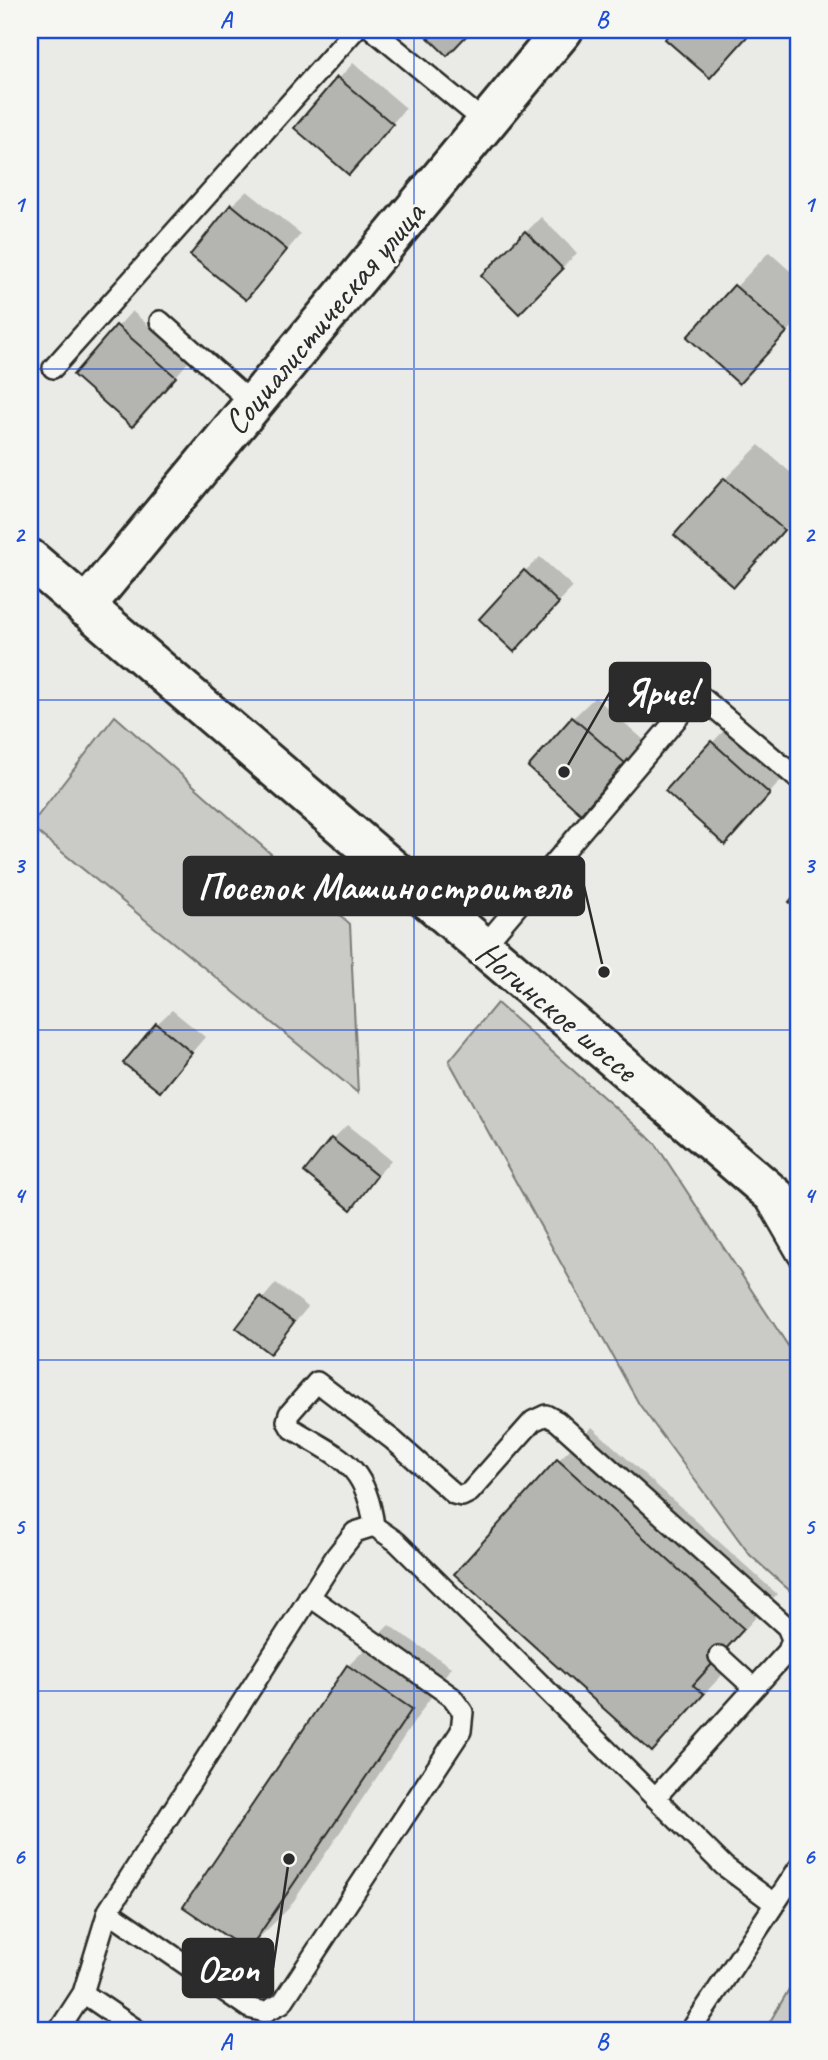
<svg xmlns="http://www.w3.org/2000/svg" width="828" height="2060" font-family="Caveat,sans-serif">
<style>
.green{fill:#cacac7;stroke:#7a7a79;stroke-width:2}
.shadow{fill:#0003}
.building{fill:#b4b4b1;stroke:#2b2b2b;stroke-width:2}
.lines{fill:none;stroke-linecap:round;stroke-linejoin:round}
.service-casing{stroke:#2b2b2b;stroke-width:24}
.minor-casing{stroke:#2b2b2b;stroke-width:44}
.trunk-casing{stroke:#2b2b2b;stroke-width:44}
.service{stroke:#f6f6f2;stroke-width:19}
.minor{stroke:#f6f6f2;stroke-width:38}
.trunk{stroke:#f6f6f2;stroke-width:38}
.grid{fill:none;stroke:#1d4ed8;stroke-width:2;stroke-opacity:0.55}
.labels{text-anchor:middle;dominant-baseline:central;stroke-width:6;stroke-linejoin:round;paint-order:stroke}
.street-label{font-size:35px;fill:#2b2b2b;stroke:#f6f6f2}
.leader{fill:none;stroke:#2b2b2b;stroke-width:2.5}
.callout-dot{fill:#2b2b2b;stroke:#f6f6f2;stroke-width:2.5}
.callout{fill:#2b2b2b;stroke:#2b2b2b;stroke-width:2.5}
.callout-label{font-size:37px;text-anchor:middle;font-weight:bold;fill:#fff}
.neatline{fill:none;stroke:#1d4ed8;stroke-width:2.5}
.grid-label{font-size:23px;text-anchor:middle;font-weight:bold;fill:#1d4ed8}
</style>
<rect width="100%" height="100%" fill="#eaeae6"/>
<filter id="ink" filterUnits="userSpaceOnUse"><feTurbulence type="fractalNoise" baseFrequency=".0143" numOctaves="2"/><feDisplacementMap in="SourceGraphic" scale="14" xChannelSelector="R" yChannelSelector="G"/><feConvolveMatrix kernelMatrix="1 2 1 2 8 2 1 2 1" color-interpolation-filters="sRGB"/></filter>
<g filter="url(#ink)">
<path class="green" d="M115 716 350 924 358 1093 30 826Z
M497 1003 655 1143 798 1361V1598L750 1555 639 1404 449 1061Z
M798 1974V2030H765Z"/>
<path class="shadow" d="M675 30H755L710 76 667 38Z
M353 63 406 108 349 172 296 127Z
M247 191 301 234 246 298 232 205Z
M541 217 577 253 519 311 483 276Z
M769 252 798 278V321L739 382 689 337Z
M132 311 189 361 147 410 75 374Z
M759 445 798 479V516L734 585 725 479Z
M540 557 573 587 529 634 525 571Z
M595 697 645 741 581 811 573 718Z
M727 727 783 778 739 828 668 791Z
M172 1010 205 1037 160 1090 157 1024Z
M347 1125 391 1160 351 1207 332 1140Z
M276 1283 308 1307 270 1352 238 1328Z
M592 1427 777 1594 726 1650 737 1659 652 1750 558 1461Z
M389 1625 451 1667 289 1908 248 1949 186 1907 348 1666Z"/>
<path class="building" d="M420 30H472L447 56Z
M672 30H753L710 78 665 39Z
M337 77 393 124 349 175 294 128Z
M231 204 287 250 246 300 190 255Z
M525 231 563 269 519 314 481 276Z
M734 285 787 332 739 384 687 337Z
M116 325 176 377 132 427 73 375Z
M724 478 784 530 734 587 674 535Z
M524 570 559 603 514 652 479 619Z
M572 717 625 763 581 814 528 767Z
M711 741 770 794 725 845 665 791Z
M798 891V910L789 902Z
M156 1023 192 1053 160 1092 123 1063Z
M331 1138 377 1176 351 1210 304 1172Z
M260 1297 294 1322 270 1354 236 1328Z
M557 1459 744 1629 693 1685 704 1694 652 1752 454 1574Z
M347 1665 412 1709 248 1951 183 1907Z"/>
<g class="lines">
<defs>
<path id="service" d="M373 30 486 123
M160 321 253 404
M53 368 355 30
M482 948 698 694 798 779
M768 1204 798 1256
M374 1526C366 1463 340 1458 291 1428L287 1421 289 1414 317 1382 393 1440 454 1494 462 1496 470 1492 533 1421 546 1415 557 1421 787 1627 792 1639 788 1651 655 1798
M719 1656 754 1688
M108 1911 249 2008 265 2012 282 2003 461 1731 463 1712 452 1697 309 1596
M83 1993 108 1911 336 1556 355 1532 374 1526 397 1542 724 1866 775 1904
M59 2030 83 1993 137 2030
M691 2030 798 1869"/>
<path id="minor" d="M85 607 563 30"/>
<path id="trunk" d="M30 559 798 1216"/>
</defs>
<use href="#service" class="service-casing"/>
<use href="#minor" class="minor-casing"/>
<use href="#trunk" class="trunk-casing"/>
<use href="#service" class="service"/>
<use href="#minor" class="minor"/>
<use href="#trunk" class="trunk"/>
</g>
</g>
<path class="grid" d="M414 30V2030M30 369H798M30 700H798M30 1030H798M30 1360H798M30 1691H798"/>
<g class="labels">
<g class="street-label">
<text transform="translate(324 318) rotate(-50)">Социалистическая улица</text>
<text transform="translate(557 1011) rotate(40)">Ногинское шоссе</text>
</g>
</g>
<path class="leader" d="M564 772L610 692M604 972L584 886M289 1859L273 1968"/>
<g class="callout-dot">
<circle cx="564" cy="772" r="7"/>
<circle cx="604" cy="972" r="7"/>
<circle cx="289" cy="1859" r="7"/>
</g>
<g class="callout">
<rect x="610" y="663" width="100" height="58" rx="7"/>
<rect x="184" y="857" width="400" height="58" rx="7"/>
<rect x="183" y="1939" width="90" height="58" rx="7"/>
</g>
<g class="callout-label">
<text x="660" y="705">Ярче!</text>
<text x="384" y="899">Поселок Машиностроитель</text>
<text x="228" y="1981">Ozon</text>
</g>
<rect width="828" height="2060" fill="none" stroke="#f6f6f2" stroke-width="77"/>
<rect x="38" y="38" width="752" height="1984" class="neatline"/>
<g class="grid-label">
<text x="226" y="27">A</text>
<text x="602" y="27">B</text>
<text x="19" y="212">1</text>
<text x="809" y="212">1</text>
<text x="19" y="542">2</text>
<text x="809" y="542">2</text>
<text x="19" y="873">3</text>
<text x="809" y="873">3</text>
<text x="19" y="1203">4</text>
<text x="809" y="1203">4</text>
<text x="19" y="1534">5</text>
<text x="809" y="1534">5</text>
<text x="19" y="1864">6</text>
<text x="809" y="1864">6</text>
<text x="226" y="2049">A</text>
<text x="602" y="2049">B</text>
</g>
</svg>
